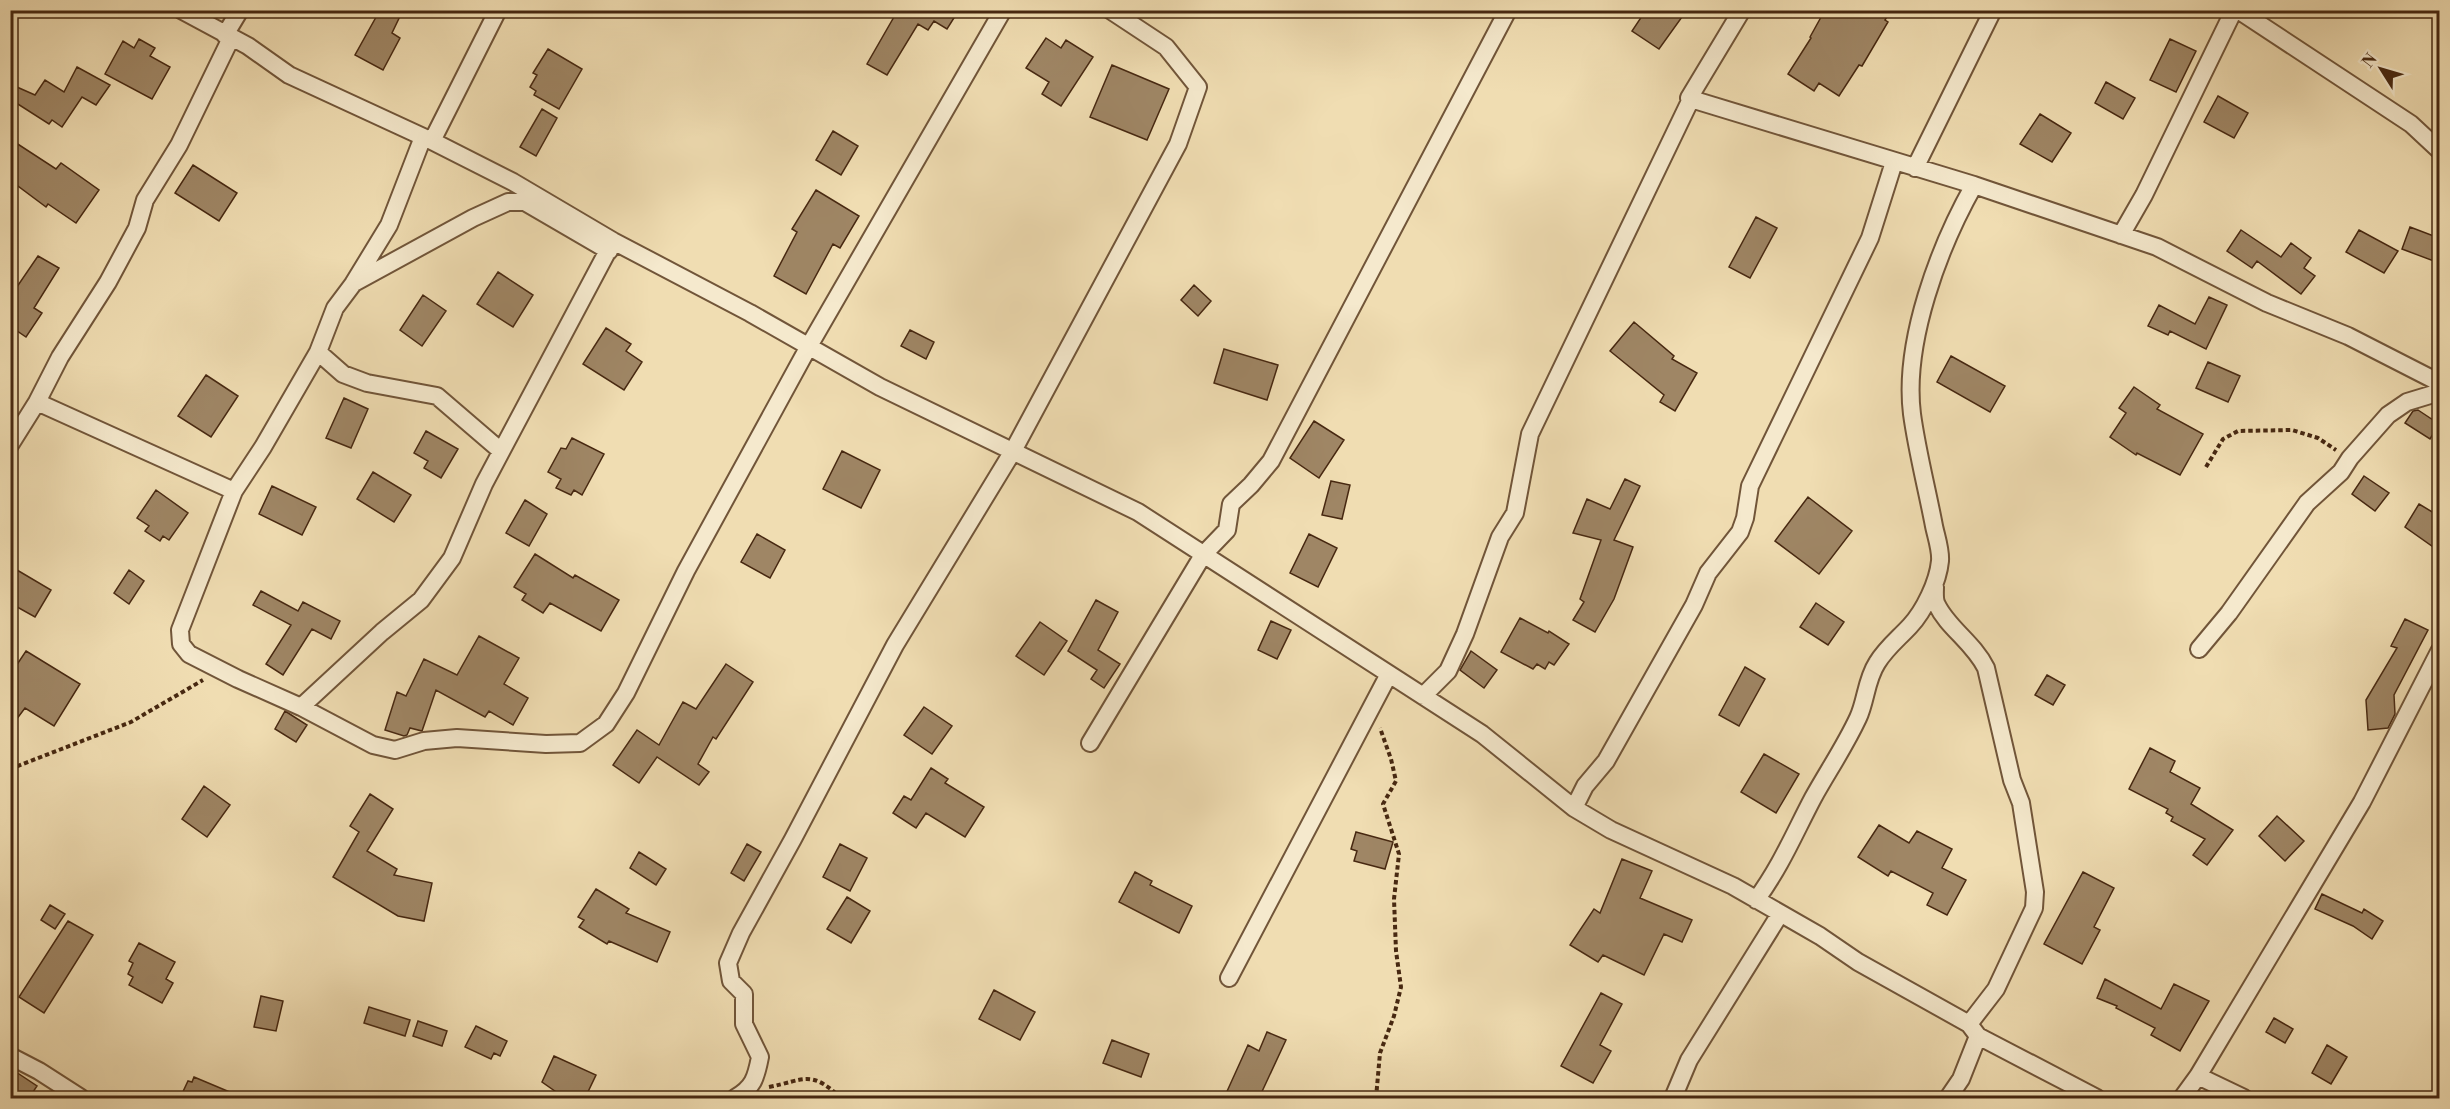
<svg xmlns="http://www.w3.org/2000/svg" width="2450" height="1109" font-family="'Libre Bodoni',serif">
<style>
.building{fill:#9f8665;stroke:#472811;stroke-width:1.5}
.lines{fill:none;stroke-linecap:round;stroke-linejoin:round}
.street-casing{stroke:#715539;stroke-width:20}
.path{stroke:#472811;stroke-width:4;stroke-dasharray:4.5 3;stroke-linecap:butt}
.street{stroke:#f5e9cd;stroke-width:16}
</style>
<rect width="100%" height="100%" fill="#f0ddb2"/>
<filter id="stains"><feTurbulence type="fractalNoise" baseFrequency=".00333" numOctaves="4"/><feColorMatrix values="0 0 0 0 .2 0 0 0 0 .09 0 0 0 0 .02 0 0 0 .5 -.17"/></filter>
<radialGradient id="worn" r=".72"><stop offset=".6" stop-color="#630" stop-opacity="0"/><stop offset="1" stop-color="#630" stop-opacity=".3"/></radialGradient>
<path class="building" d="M380 10H403L392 33 400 38 383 70 355 55Z
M898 10H959L947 29 934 21 928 30 918 24 887 75 867 64Z
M1646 10H1687L1659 49 1632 31Z
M1825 10H1891L1885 20 1888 22 1862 66 1859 65 1839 96 1819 83 1814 91 1788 74 1811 38 1810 37Z
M1046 38 1061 48 1066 40 1093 57 1061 106 1042 94 1049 82 1026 68Z
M139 39 155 48 150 56 170 67 152 99 105 74 123 41 134 48Z
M2170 39 2196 51 2176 92 2150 80Z
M548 49 582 69 559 109 534 95 536 91 530 87 537 75 533 73Z
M1112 65 1169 89 1147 140 1090 117Z
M77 67 110 85 96 105 82 97 62 127 52 120 49 124 10 99V84L35 95 45 80 64 92Z
M2106 82 2135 98 2123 119 2095 103Z
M2218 96 2248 113 2234 138 2204 122Z
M542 109 557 118 536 156 520 147Z
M2040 114 2071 133 2052 162 2020 144Z
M833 131 858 146 841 175 816 160Z
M10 139 56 169 61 163 99 190 76 223 48 204 46 207 10 180Z
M193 165 237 193 219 221 175 193Z
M816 190 859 216 840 248 833 244 806 294 774 276 797 232 792 229Z
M1756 217 1777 228 1750 278 1729 267Z
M2410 227 2439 238V263L2402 249Z
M2241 230 2281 257 2291 243 2311 258 2304 268 2315 276 2301 294 2257 261 2252 268 2227 251Z
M2359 230 2398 251 2384 273 2346 252Z
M38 256 59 268 34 308 42 313 26 337 10 326V297Z
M498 272 533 295 513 327 477 304Z
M1194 285 1211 301 1198 316 1181 300Z
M423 295 446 311 422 346 400 330Z
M2209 297 2227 305 2206 349 2170 331 2168 335 2148 326 2159 305 2195 324Z
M1634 322 1674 356 1672 359 1697 373 1675 411 1660 402 1664 395 1610 351Z
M606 328 631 344 626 351 642 362 624 390 583 364Z
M910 330 934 342 926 359 901 346Z
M1224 349 1278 365 1267 400 1214 383Z
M1951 356 2005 386 1990 412 1937 382Z
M2208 362 2240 376 2228 402 2196 388Z
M206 375 238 396 211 437 178 416Z
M2134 387 2160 405 2157 409 2203 434 2180 475 2137 453 2136 455 2110 437 2126 413 2119 408Z
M344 398 368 409 351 448 326 438Z
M2418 410 2439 424 2430 439 2405 423 2413 411Z
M1314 421 1344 440 1319 478 1290 458Z
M426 431 458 449 441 478 424 468 428 461 414 453Z
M572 438 604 454 582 495 574 490 571 495 556 488 561 479 548 472 561 448 566 449Z
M842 451 880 470 861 508 823 489Z
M373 472 411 495 394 522 357 499Z
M2364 476 2389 493 2375 511 2352 494Z
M1625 479 1640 486 1614 540 1633 547 1614 599 1595 632 1573 620 1584 602 1580 599 1601 540 1573 533 1587 499 1610 509Z
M1331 481 1350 485 1342 519 1322 515Z
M272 486 316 507 302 535 259 514Z
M156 490 188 513 169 540 163 536 160 541 145 531 149 526 137 518Z
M1808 497 1852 531 1819 574 1775 541Z
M525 500 547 514 529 546 506 533Z
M2419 504 2439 516V551L2405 527Z
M757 534 785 550 770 578 741 562Z
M1309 534 1337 548 1318 587 1290 573Z
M535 554 573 578 575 575 619 600 601 631 550 603 543 613 522 600 526 594 514 587Z
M17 570 51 590 35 617 10 603V581Z
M129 570 144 581 129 604 114 593Z
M261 591 298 611 303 602 340 621 331 639 312 629 283 675 266 664 291 625 253 605Z
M1096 600 1118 612 1098 650 1120 664 1104 688 1091 679 1097 670 1068 651Z
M1816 603 1844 622 1828 645 1800 627Z
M1520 618 1548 633 1549 631 1569 644 1554 665 1549 662 1545 669 1537 664 1533 669 1501 652Z
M2405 619 2428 630 2394 695 2395 714 2388 728 2368 730 2366 700 2397 648 2391 646Z
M1271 621 1291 630 1277 659 1258 650Z
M1040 622 1067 641 1044 675 1016 656Z
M479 636 519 658 504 684 528 698 513 725 489 711 485 717 436 690 422 731 410 728 407 735 404 736 385 730 397 692 406 696 424 659 457 675Z
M26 651 80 684 54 726 25 708 10 728V675Z
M1471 651 1497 670 1484 688 1460 670Z
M726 664 753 682 716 739 713 737 698 764 709 772 699 785 657 757 639 783 613 765 637 730 659 745 683 702 696 709Z
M1745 667 1765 679 1739 726 1719 715Z
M2047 675 2065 685 2053 705 2035 695Z
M924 707 952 726 932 754 904 735Z
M285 711 307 725 296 742 275 729Z
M2150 748 2175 761 2170 772 2200 788 2191 804 2233 830 2207 865 2193 855 2205 839 2171 821 2173 817 2166 813 2168 809 2129 789Z
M1764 754 1799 774 1776 813 1741 792Z
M931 768 948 779 945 783 984 807 965 837 926 813 916 828 893 813 904 796 911 800Z
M204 786 230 805 207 837 182 819Z
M370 794 393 809 367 851 397 869 394 875 432 883 424 921 398 916 333 877 359 832 350 826Z
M2277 816 2304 841 2285 861 2259 836Z
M1879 825 1909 843 1917 831 1952 849 1942 868 1966 880 1947 915 1927 905 1933 893 1891 871 1888 876 1858 857Z
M1356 832 1393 842 1385 869 1354 861 1357 851 1351 849Z
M747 844 761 852 744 881 731 873Z
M840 844 867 858 850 891 823 877Z
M639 852 666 869 656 885 630 868Z
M1622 859 1652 871 1640 898 1692 920 1682 942 1664 934 1644 975 1603 955 1598 962 1570 945 1594 909 1600 913Z
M1135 872 1152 881 1150 885 1192 906 1179 933 1119 902Z
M2083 872 2114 888 2094 927 2100 930 2082 964 2044 944Z
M596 889 629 909 626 913 670 932 657 962 609 941 607 944 579 927 584 920 578 917Z
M2322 894 2362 913 2364 909 2383 921 2372 939 2353 926 2315 909Z
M847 897 870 911 851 943 827 929Z
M50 905 65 914 55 929 41 920Z
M68 921 93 935 44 1013 19 997Z
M139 943 175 962 166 979 173 983 162 1003 129 985 133 977 128 974 133 963 129 961Z
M2105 979 2161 1009 2174 984 2209 1001 2180 1051 2151 1035 2155 1028 2116 1008 2117 1006 2097 998Z
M994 990 1035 1012 1020 1040 979 1019Z
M1601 993 1622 1004 1600 1045 1611 1051 1593 1083 1561 1066Z
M261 996 283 1001 276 1031 254 1027Z
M369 1007 410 1020 405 1036 364 1023Z
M2274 1018 2293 1029 2285 1043 2266 1032Z
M418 1021 447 1031 442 1046 413 1036Z
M476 1026 507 1041 500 1056 494 1053 491 1059 465 1047Z
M1267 1032 1286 1040 1259 1098H1224L1248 1045 1259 1051Z
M1112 1040 1149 1054 1141 1077 1103 1063Z
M2327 1045 2347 1057 2331 1084 2312 1073Z
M554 1056 596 1075 585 1098H557L559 1094 542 1082Z
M10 1068 37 1086 29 1098H10Z
M194 1077 244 1098H180L188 1081 192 1082Z"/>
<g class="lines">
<defs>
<path id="street" d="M181 10 248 46 289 75 432 141 513 182 613 241 750 313 880 387 1138 512 1482 734 1574 808 1611 830 1733 886 1820 936 1858 962 1969 1024 1978 1036 2097 1098
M2238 10 2411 124 2440 151
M225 35 240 10
M1691 99 1974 185 2157 247 2267 303 2348 336 2440 383
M423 137 389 225 353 284 335 308 318 352 263 447 234 491 180 630 181 644 189 654 238 679 301 707 373 745 395 750 424 741 457 738 546 744 580 743 606 724 626 693 686 571 809 346 1003 10
M432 141 498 10
M1915 168 1993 10
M2121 235 2144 195 2234 10
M354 283 473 218 508 202H525L609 251
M318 352 343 374 367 383 437 396 501 451
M37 402 234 491
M10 445 37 402 60 357 108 282 137 228 145 200 179 145 231 38
M1935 587C1935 592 1934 600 1937 605 1948 628 1973 642 1986 668L2012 780 2021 803 2035 892 2034 908 1996 989 1969 1024
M2199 649 2229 613 2307 503 2341 472 2350 458 2388 415 2407 402 2440 392
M1423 696 1448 671 1465 634 1500 537 1515 513 1530 434 1691 99 1689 98 1742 10
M301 707 382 632 421 600 452 558 484 484 613 241
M1090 743 1203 555 1227 530 1231 504 1251 485 1271 461 1508 10
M1574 808 1585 786 1606 761 1694 605 1708 573 1740 532 1745 518 1750 486 1870 238 1894 162
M1756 900C1781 866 1794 834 1813 798 1828 771 1845 746 1858 718 1866 701 1866 680 1877 663 1886 648 1898 639 1910 626 1924 611 1938 582 1940 561 1941 550 1936 536 1934 526 1927 489 1917 451 1912 414 1903 342 1939 247 1974 185
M1229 978 1389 674
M10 1056 39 1071 81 1098
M2198 1076 2244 1098
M735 1098C753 1088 756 1078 760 1057L744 1024V994L731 981 728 963 741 933 793 839 895 645 1013 451 1178 144 1198 87 1166 47 1110 10
M1673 1098 1689 1060 1780 914
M1948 1098 1961 1079 1978 1036
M2182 1098 2198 1076 2362 802 2440 650"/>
</defs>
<use href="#street" class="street-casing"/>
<path class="path" d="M2206 467 2223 439 2238 431 2292 430 2318 438 2336 450
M10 769 131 722 203 680
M769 1087C805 1080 810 1069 841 1098
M1376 1098 1380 1053 1394 1016 1401 987 1396 951 1394 899 1399 854 1383 804 1396 781 1391 759 1380 728"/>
<use href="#street" class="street"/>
</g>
<rect width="2450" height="1109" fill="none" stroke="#f0ddb2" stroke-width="36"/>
<rect x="12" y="12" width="2426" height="1085" fill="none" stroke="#472811" stroke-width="3"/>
<rect x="18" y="18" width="2414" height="1073" fill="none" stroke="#472811" stroke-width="1.5"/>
<g transform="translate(2381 69) rotate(307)" stroke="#f5e9cd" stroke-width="4.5" paint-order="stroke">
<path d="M0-4.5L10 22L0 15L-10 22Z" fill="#472811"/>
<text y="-9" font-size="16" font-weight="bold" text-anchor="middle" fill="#472811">N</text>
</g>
<rect width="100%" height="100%" filter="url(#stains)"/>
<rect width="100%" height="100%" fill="url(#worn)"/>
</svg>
